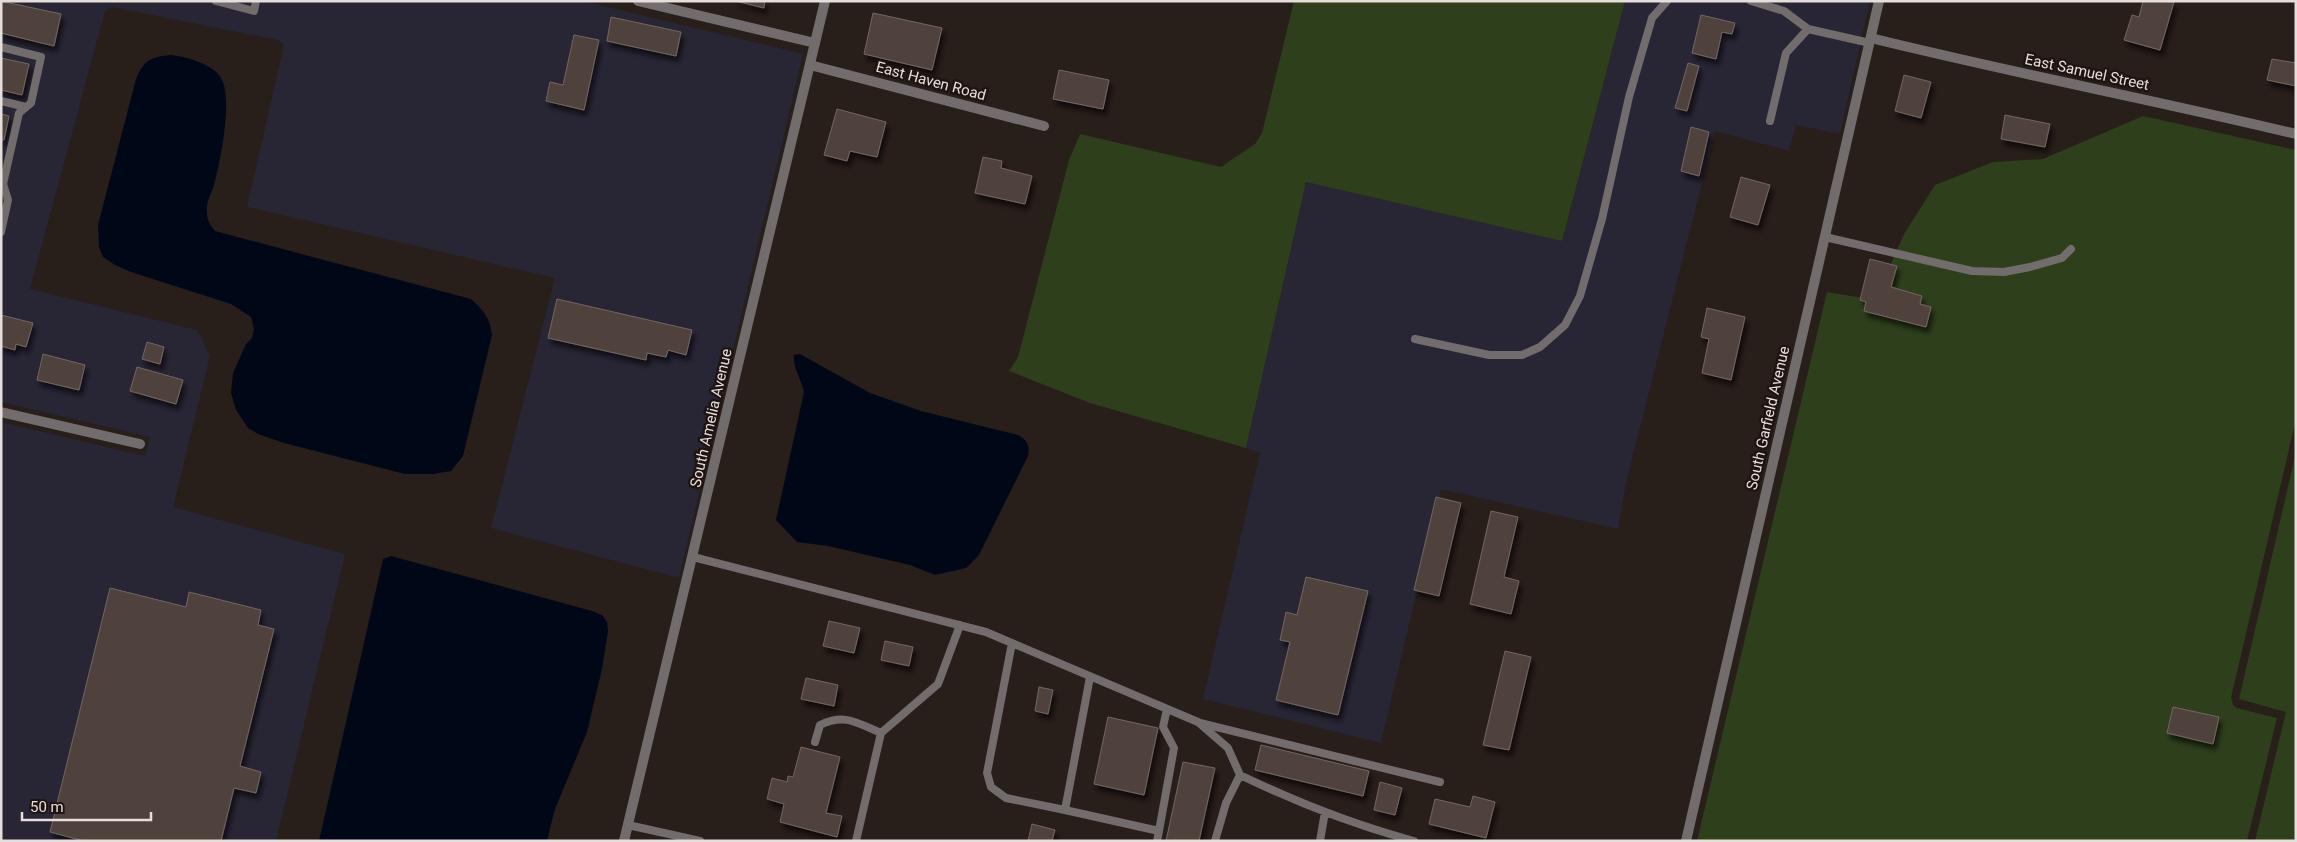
<svg xmlns="http://www.w3.org/2000/svg" width="2297" height="842" font-family="Roboto,sans-serif">
<style>
.commercial{fill:#282535}
.green{fill:#2d401b}
.water{fill:#000818}
.building{fill:#4f433e;stroke:#736661;filter:url(#shadow)}
.lines{fill:none;stroke-linecap:round;stroke-linejoin:round}
.service{stroke:#726c6c;stroke-width:8}
.minor{stroke:#726c6c;stroke-width:10}
.tertiary{stroke:#726c6c;stroke-width:10}
.labels{text-anchor:middle;dominant-baseline:central;stroke-width:5;stroke-linejoin:round;paint-order:stroke}
.street-label{font-size:15px;fill:#e5dedb;stroke:#1f1411}
</style>
<defs>
<filter id="shadow"><feDropShadow dx="3" dy="5.5" stdDeviation="2.5" flood-color="#0009"/></filter>
</defs>
<rect width="100%" height="100%" fill="#281e1a"/>
<path class="commercial" d="M1 1H583L803 54 679 578 491 528 555 278 247 207 284 45 278 40 112 7 105 11 30 289 197 330 210 356 173 507 345 554 276 841H1V422L145 456 150 437 1 402Z
M1625 1H1870L1840 134 1796 125 1789 151 1715 131 1626 483 1618 529 1441 489 1381 743 1203 699 1260 453 1246 448 1306 182 1562 241Z"/>
<path class="green" d="M1294 1H1625L1562 241 1306 182 1246 448 1090 403 1009 371 1018 357 1069 160 1080 134 1221 167 1255 144 1262 133Z
M2143 116 2296 150V419L2231 698 2233 705 2237 708 2277 718 2247 841H1697L1827 292 1875 300 1904 234 1935 185 1993 162 2043 159Z
M2296 452V841H2255L2286 712 2239 699Z"/>
<path class="water" d="M170 55C185 56 209 63 219 75 235 93 220 162 214 185 212 192 207 200 207 207 206 217 209 224 215 231L471 299C484 311 490 318 492 335L463 456 451 471 433 474H405L284 443 258 434 248 428 236 410 231 393 233 373 246 344 252 338 254 329 251 317 231 304 131 272 115 265 103 257 99 247 98 225 136 79C145 59 149 58 170 55Z
M800 354 870 393 921 411 1018 435C1028 441 1030 445 1028 456L979 555 966 568 935 575 910 565 828 546 797 542 776 520 804 392C801 378 793 369 794 355Z
M391 556 592 611 602 615 607 622 608 631 602 669 587 732 555 809 547 841H319L383 559Z"/>
<path class="building" d="M1 1 61 14 54 46 1 33Z
M735 1H765L764 8Z
M2143 1 2174 2 2160 50 2124 40 2132 15 2139 17Z
M873 13 942 28 932 70 864 54Z
M1701 15 1735 23 1732 34 1722 32 1716 59 1692 53Z
M611 17 681 32 676 56 607 41Z
M574 35 599 40 584 110 546 101 550 82 563 85Z
M1 58 29 64 22 95 1 90Z
M2272 59 2296 63V86L2267 80Z
M1688 63 1699 66 1687 111 1675 108Z
M1059 70 1109 80 1103 109 1053 99Z
M1904 75 1931 82 1921 118 1895 111Z
M837 109 886 122 877 157 850 151 847 161 824 155Z
M1 114 9 116 4 140H1Z
M2005 115 2050 124 2045 147 2001 139Z
M1691 127 1709 132 1699 176 1681 171Z
M983 157 1002 161 1001 168 1032 176 1025 204 975 193Z
M1741 177 1770 185 1758 225 1730 217Z
M1870 259 1897 266 1891 287 1922 296 1920 304 1931 307 1926 327 1864 311 1866 302 1860 300Z
M557 299 692 330 686 355 668 350 666 357 647 353 646 360 548 338Z
M1707 308 1745 317 1731 380 1702 373 1709 339 1701 337Z
M1 315 33 323 26 347 16 344 15 350 1 346Z
M147 342 164 347 160 364 142 359Z
M43 354 85 365 79 390 37 380Z
M137 367 183 380 176 404 130 391Z
M1436 497 1461 503 1439 596 1414 590Z
M1491 511 1518 517 1504 577 1519 581 1511 614 1470 604Z
M1306 577 1368 591 1338 715 1276 700 1290 642 1280 640 1286 612 1297 615Z
M110 588 186 607 189 592 261 610 258 625 274 629 240 766 261 772 256 793 234 788 221 841H84L50 832Z
M829 621 860 628 854 653 823 646Z
M885 641 913 647 909 666 881 660Z
M1505 651 1531 657 1509 750 1483 745Z
M806 678 838 685 834 706 801 699Z
M1039 687 1053 690 1048 714 1035 711Z
M2173 707 2219 717 2213 744 2167 733Z
M1108 717 1158 728 1144 795 1094 784Z
M1261 745 1369 771 1363 796 1255 770Z
M801 747 840 757 826 813 842 816 837 837 780 822 784 804 767 799 772 778 787 782 788 776 793 777Z
M1183 762 1215 768 1199 841H1166Z
M1380 782 1402 788 1395 815 1374 810Z
M1473 796 1495 802 1486 838 1429 824 1435 799 1470 807Z
M1032 824 1055 830 1052 841H1028Z"/>
<g class="lines">
<path class="service" d="M216 1 254 11 256 1
M1751 1 1784 11 1808 29 1870 43
M1 47 41 57 31 103 19 113 3 184 8 200 1 232
M1 101 26 107
M1770 121 1786 53 1808 29
M1825 237 1972 271 2004 272 2030 267 2062 258 2071 249
M1415 339 1489 355H1522L1540 347 1565 325 1580 296 1602 219 1629 97 1652 18 1667 1
M693 557 986 632 1198 722 1228 748 1240 775C1296 802 1354 825 1414 841
M1012 643 987 773 991 787 1006 798 1065 810 1090 677
M1200 723 1440 782
M815 742 820 725C845 713 857 723 881 733
M1065 810 1159 831 1157 841
M628 825 700 841
M1159 831 1174 748 1163 727 1167 709
M856 841 881 733 938 684 960 625
M1215 841 1226 803 1240 775
M1320 841 1325 812"/>
<path class="minor" d="M638 1 815 43
M1871 38C2012 73 2155 100 2296 134
M810 65 1044 126
M1 412 140 444"/>
<path class="tertiary" d="M624 841 825 1
M1686 841 1879 1"/>
</g>
<g class="labels">
<g class="street-label">
<text transform="translate(2087 72) rotate(12)">East Samuel Street</text>
<text transform="translate(931 81) rotate(15)">East Haven Road</text>
<text transform="translate(711 418) rotate(-77)">South Amelia Avenue</text>
<text transform="translate(1768 418) rotate(-77)">South Garfield Avenue</text>
</g>
</g>
<rect width="2297" height="842" fill="none" stroke="#e5dedb" stroke-width="5"/>
<path d="M22 812v8h129v-8" fill="none" stroke="#e5dedb" stroke-width="2.5"/>
<text x="30" y="812" font-size="15" fill="#e5dedb" stroke="#1f1411" stroke-width="4" paint-order="stroke">50 m</text>
</svg>
